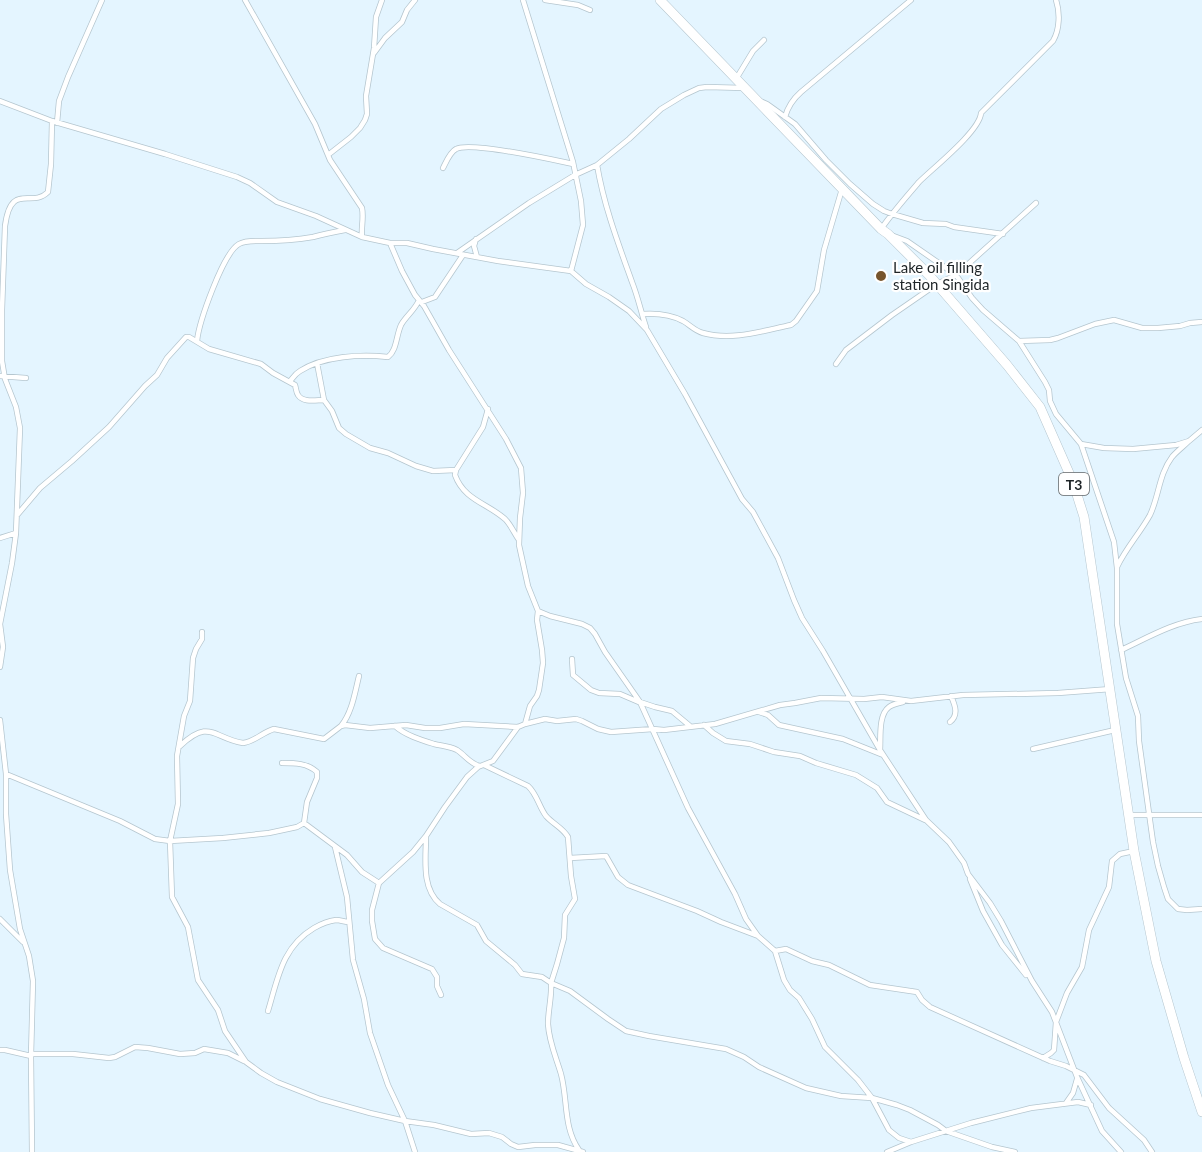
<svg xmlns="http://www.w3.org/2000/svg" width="1202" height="1152" font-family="Lato,sans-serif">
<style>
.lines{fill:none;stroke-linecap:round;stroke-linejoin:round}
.street-casing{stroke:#b5c6cf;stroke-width:6}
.highway-casing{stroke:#b5c6cf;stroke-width:10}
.street{stroke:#fff;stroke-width:4.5}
.highway{stroke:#fff;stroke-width:9}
.poi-dot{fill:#77552d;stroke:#fff;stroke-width:2}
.labels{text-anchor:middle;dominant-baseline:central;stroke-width:4.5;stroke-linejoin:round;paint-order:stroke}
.shield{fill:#fff;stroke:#626668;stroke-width:1.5}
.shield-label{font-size:14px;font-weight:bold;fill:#1e2427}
.poi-label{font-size:15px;fill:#1e2427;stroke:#fff;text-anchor:start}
</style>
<rect width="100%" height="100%" fill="#e4f5ff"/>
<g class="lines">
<defs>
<path id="street" d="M245 0 315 124 330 160 362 208C364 218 361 227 362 237
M523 0 573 162 581 201 583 225 571 271
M545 0 578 5 590 10
M374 53 385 38 402 22 407 10 415 0
M736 79 753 51 764 40
M0 101 52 121 165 154 237 177 250 183 277 202 316 216 362 237 390 243H407L433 249 498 261 571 271 586 284 609 297 629 311 647 330 685 394 742 499 753 512 778 558 794 600 802 618 823 651 880 750 926 820 949 842 964 863 968 874 990 903 1001 921 1032 981 1052 1012 1077 1077 1102 1131 1121 1152
M760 101 767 104 795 124 826 160 850 184 873 204 884 211 892 214 923 223 946 224 954 227 1003 234
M785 117C788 106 793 99 801 92L911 0
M57 123 59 101 68 77 102 0
M328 155 351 137 360 128 365 120 367 114 366 96 374 48 376 17 382 0
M597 165C604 206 618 243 632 282 638 297 641 312 646 327
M443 168C446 162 450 152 456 149 470 141 554 160 573 164
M881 229C892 213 906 197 919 182 933 168 980 131 981 113L1053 41C1060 29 1060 12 1056 0
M891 235 907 241 956 275 972 298 983 310 1019 341 1050 340 1058 338 1095 324 1114 320 1142 328H1158L1180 326 1190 323 1202 322
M476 239 474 246 477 257
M390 243 402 271 415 295 424 306 449 350 506 439 521 468 523 493 520 518 519 545 528 586 538 611 550 616 582 624 590 628 595 634 605 652 640 702 688 808 735 894 746 919 758 936 775 951 784 980 790 990 799 998 812 1019 825 1047 858 1080 872 1098 889 1130 899 1138 911 1142
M457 253 529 203 575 175 597 165 629 139 661 109 684 95 699 88 707 87 744 88
M422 302 435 297 463 255
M642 314C656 313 670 314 683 321 690 325 695 331 703 333 732 341 762 331 791 325L796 321 817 291 824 250 842 189
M197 341C199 322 223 253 239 244 246 240 254 241 262 241 279 241 296 240 313 237 324 234 334 232 345 230
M1019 341 1045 382 1049 390 1050 401 1056 414 1081 444 1114 542 1117 568V624L1126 678 1138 716 1139 741 1153 842 1158 866 1164 887 1168 899 1178 909 1187 910 1202 909
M317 363 324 400 332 411 339 428 346 434 370 448 388 453 416 466 433 471 456 470
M836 364 846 350 892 315 937 284 956 275 1036 203
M0 376 26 378
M290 381C293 378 295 374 300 371 323 356 361 354 388 357 397 350 396 336 401 325 406 316 415 310 419 300
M488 409 483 427 456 470 455 475C464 500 487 503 505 519 511 525 514 533 519 540
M1081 444 1104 448 1133 449 1176 445 1189 441 1202 430
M18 514 40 488 72 461 109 427 145 386 157 375 167 358 186 337H189L209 349 261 364 273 373 295 385C296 388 296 392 298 395 303 403 316 400 324 400
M0 538 16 533
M1117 567C1126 548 1140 533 1150 515 1159 496 1159 474 1172 457 1177 451 1184 446 1189 441
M202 632V639L196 649 193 658 190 701 184 716 177 756 178 804 170 841 172 897 188 927 198 980 218 1010 225 1031 246 1062 261 1073 277 1082 320 1099 370 1113 405 1121 434 1125 471 1134 489 1133 502 1137 511 1144 518 1147 535 1145H558L583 1152
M1121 650C1147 638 1174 622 1202 619
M572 659 573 675 591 690 599 693 620 694 641 703
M0 667 3 647 0 624 12 563 16 533 20 428 16 407 5 379 2 361V310L5 226C11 181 31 209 48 192L51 164 52 121
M640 702 655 707 672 711 690 726
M759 712 768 715 779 725 843 739 883 755
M0 720 6 774V814L10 870 20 929 29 956 33 981 31 1056 32 1152
M950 722C959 715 955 705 951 696
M525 724 530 706 537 696 539 690 543 663 542 650 537 620 538 611
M704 725 713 733 726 741 750 744 774 752 800 756 816 763 856 775 877 788 887 802 925 820
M341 726C352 713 355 692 359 676
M395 726C405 735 421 740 434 744 442 746 449 746 457 750 465 755 470 764 480 766
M180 746C210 718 213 738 243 743 254 742 263 732 274 729L324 739 341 726 345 725 370 728 406 725 425 728H440L464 724 518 727 525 724 545 719 557 721 576 719 582 721 598 729 611 732 653 729 664 730 715 724 780 705 795 703 821 698 864 699 882 697 911 701 963 695 1058 693 1111 689
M1033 749 1115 730
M880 750C881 738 878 715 889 707 893 704 899 703 903 702
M282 763C295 763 307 763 317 772V778L307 802 304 823
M484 765 528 786C537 794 539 807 546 816 553 824 563 828 568 837L571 876 575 899 565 915 564 938 557 964 551 983 570 991 608 1019 626 1031 649 1036 726 1049 744 1057 759 1067 806 1088 841 1096 872 1098 897 1105 910 1110 938 1125 946 1131 992 1147 1015 1152
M6 774 120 821 155 839 170 841 223 838 269 833 297 827 304 823
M1128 815H1202
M304 823 347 855 362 872 379 883
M426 836C426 858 421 888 440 904L477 925 486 941 515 965 522 974 542 977 551 983C552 997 548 1010 548 1024 549 1042 556 1057 561 1074 568 1100 563 1127 579 1150
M335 847 347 897 353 960 364 999 370 1033 388 1085 405 1121 415 1152
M570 858 606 856 618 877 628 885 697 911 721 922 758 936
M970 879 983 911 1002 945 1026 975
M0 919 23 942
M775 951 786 949 812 961 829 965 870 985 917 992 922 1000 930 1007 1050 1061 1066 1066 1084 1075 1109 1108 1144 1140 1152 1152
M441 995 437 986V977L432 969 383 948 375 939 372 921V910L379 883 413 852 426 836 445 807 467 777 478 767 493 761 518 727
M268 1011C278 978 282 947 314 928 321 924 328 921 336 920 341 920 344 922 349 922
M0 1050H5L31 1056
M31 1054H73L109 1058 115 1057 135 1047 148 1048 180 1054 195 1053 204 1049 228 1053 244 1061
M1043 1058 1051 1053 1054 1050 1056 1022 1067 993 1082 967 1089 930 1109 887 1112 861 1120 854 1134 851
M1066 1103 1073 1093 1077 1079
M887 1152 911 1142 971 1123 1031 1108 1078 1102 1091 1105"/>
<path id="highway" d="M660 0 881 229 888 234 929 275 1007 365 1040 407 1073 482 1084 517 1134 851 1156 961 1184 1058 1202 1112"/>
</defs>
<use href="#street" class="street-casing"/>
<use href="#highway" class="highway-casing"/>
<use href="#street" class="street"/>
<use href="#highway" class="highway"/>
</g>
<circle class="poi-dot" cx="881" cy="276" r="6"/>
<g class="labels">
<rect class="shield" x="1059" y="473" width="30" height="22" rx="4.5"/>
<g class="shield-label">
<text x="1074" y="484">T3</text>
</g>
<g class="poi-label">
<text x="893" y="267">Lake oil filling<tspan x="893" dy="17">station Singida</tspan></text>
</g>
</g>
</svg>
